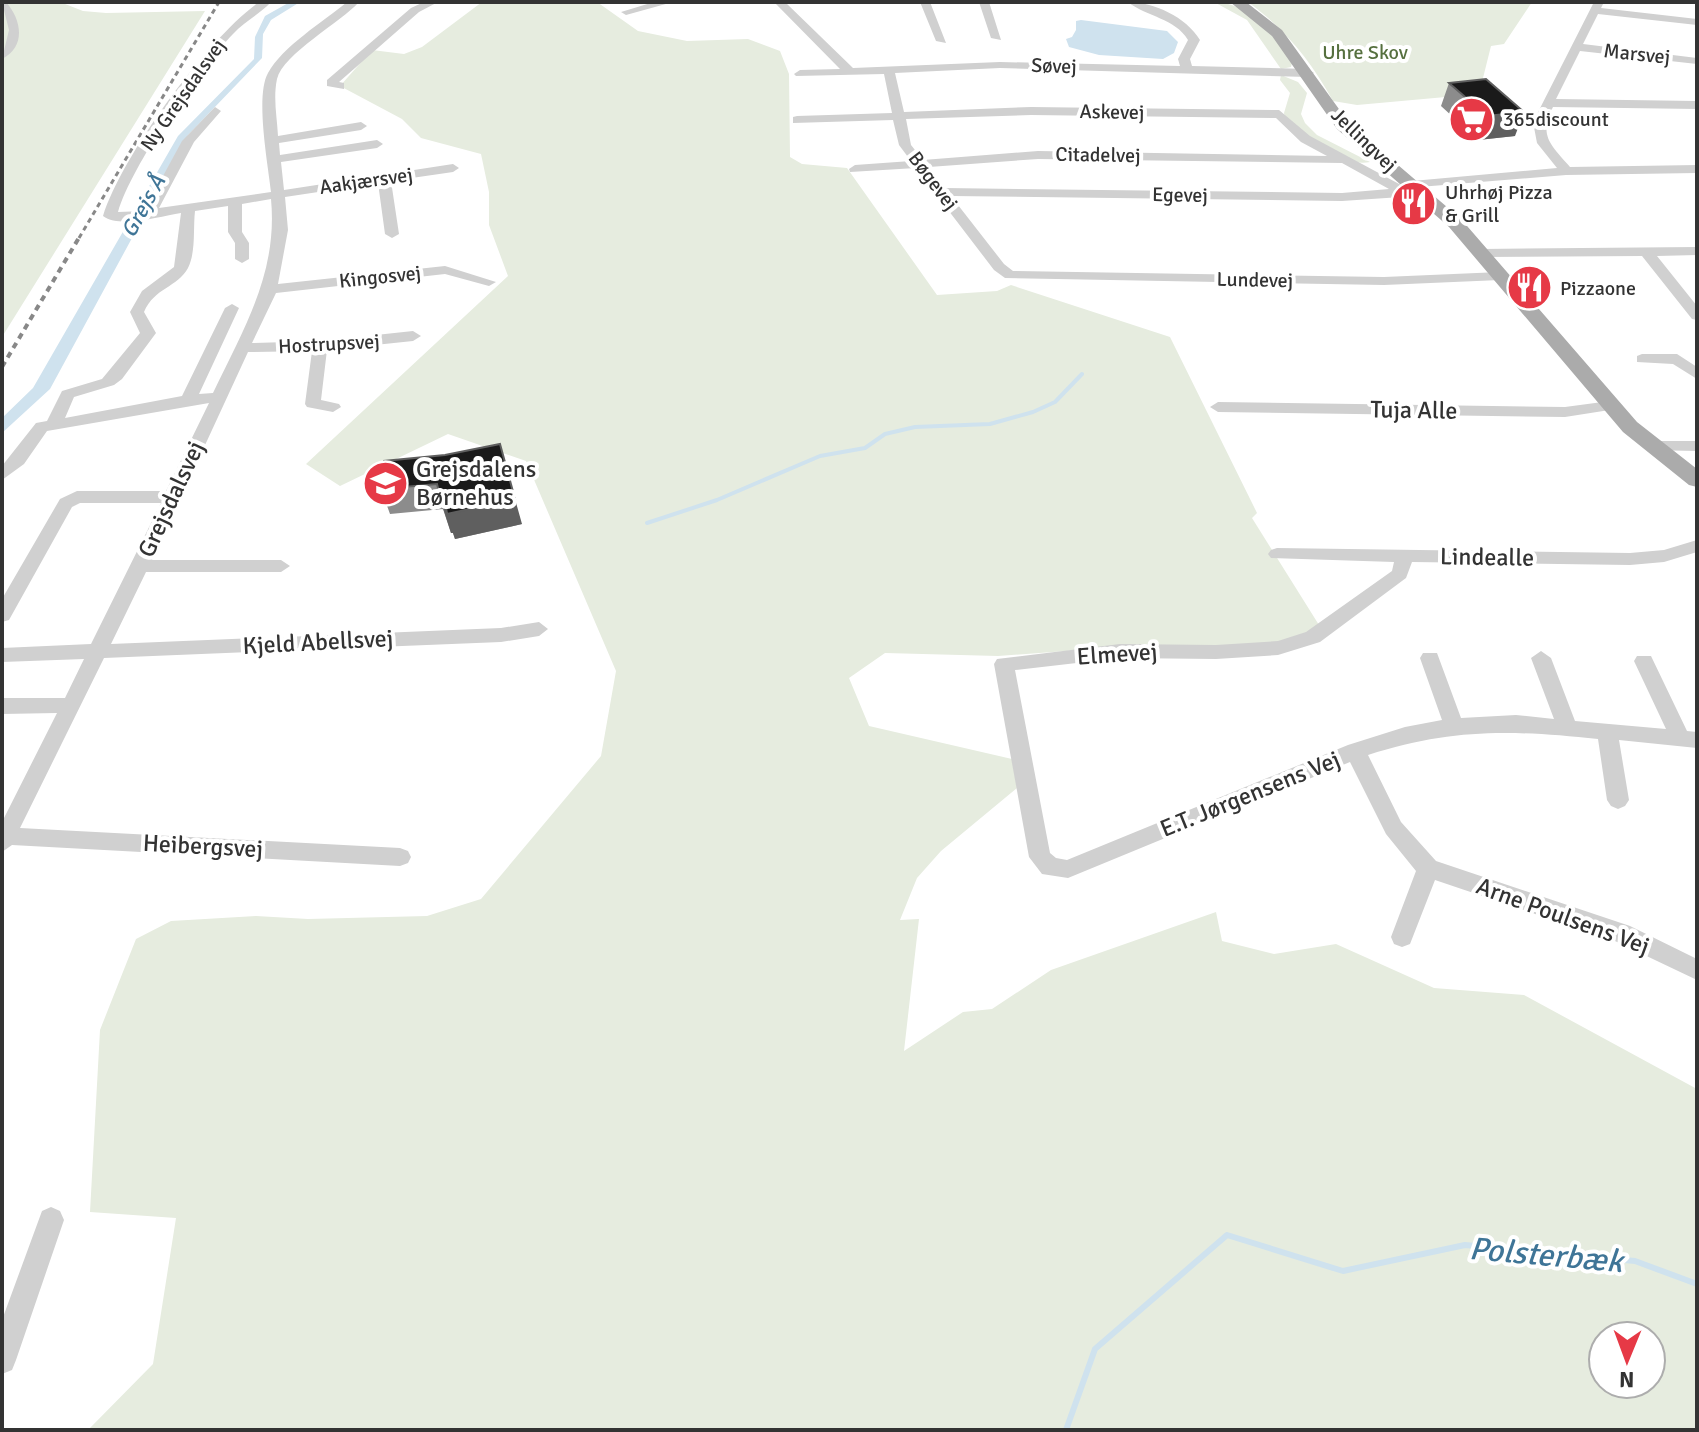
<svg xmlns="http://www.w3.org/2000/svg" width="1699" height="1432" font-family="Signika,sans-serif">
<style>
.green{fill:#e6ecdf;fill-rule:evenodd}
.water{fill:#cfe2ee}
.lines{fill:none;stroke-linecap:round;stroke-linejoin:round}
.stream-far1{stroke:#cfe2ee;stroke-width:4}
.stream{stroke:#cfe2ee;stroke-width:6}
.minor{fill:#d0d0d0;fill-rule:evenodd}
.major{fill:#ababab;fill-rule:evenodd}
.rail-far1{stroke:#888;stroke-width:3;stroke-dasharray:5 4;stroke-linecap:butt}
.rail{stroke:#888;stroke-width:4;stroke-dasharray:6 5;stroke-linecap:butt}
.wall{fill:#8c8c8c}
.shaded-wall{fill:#5f5f5f}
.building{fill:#1a1a1a;stroke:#5f5f5f;stroke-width:2}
.labels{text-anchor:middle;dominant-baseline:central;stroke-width:8;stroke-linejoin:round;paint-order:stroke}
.far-park-label{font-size:20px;fill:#56703f;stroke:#fff}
.far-street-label{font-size:20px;fill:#333;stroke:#fff}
.far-poi-label{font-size:20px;fill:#333;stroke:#fff;text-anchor:start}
.far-water-label{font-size:22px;font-style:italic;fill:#3f7597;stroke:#fff}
.street-label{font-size:24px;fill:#333;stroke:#fff}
.poi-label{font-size:24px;fill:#333;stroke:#fff;text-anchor:start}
.near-water-label{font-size:32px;font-style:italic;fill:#3f7597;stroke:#fff}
</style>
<rect width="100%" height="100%" fill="#fff"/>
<path class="green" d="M2 2H60L83 11 106 13 205 11 2 337Z
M482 2H597L638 31 687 41 748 39 780 51 789 74 790 157 802 164 847 168 937 295 997 291 1011 285 1170 337 1257 513 1252 518 1319 625 1309 632 1268 645H1146L998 656 885 653 849 678 869 726 1012 759 1017 788 941 851 917 878 900 920 919 919 904 1051 963 1012 992 1009 1051 970 1216 912 1222 941 1274 954 1336 944 1434 988 1524 995 1697 1089V1430H88L153 1364 176 1218 90 1212 100 1030 136 939 171 921 256 916 308 919 427 916 481 899 601 756 616 671 526 461 448 434 340 486 306 464 508 276 489 225V192L481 154 421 138 402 119 340 86 372 50 404 54 422 47ZM1603 1336H1651V1384H1603Z
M1214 2C1248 2 1273 35 1293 59L1291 67 1281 69 1247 20Z
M1248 2H1532L1504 44 1491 46 1479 94 1357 105 1333 101C1310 60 1286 30 1248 2Z
M1281 75 1298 82 1307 93 1301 114 1305 123 1317 135 1370 162C1341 168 1308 135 1285 119L1284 113 1290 93 1280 80Z"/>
<path class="water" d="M290 2H300L271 20 263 34 262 58 188 135 50 389 2 433V418L33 388 178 136 254 59 255 37 265 16Z
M1081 20 1167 31 1178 42 1174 53 1163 59 1099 55 1069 47 1066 39 1072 37 1076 30V21Z"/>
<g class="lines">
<path class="stream-far1" d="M647 523 717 500 820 456 865 448 885 434 915 427 990 424 1033 412 1055 402 1082 374"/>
<path class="stream" d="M1066 1430 1095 1349 1227 1235 1343 1271 1465 1245 1635 1261 1697 1284"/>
<path class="minor" d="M2 2H6C22 20 26 47 2 59L9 30Z
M259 2H271C260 14 244 22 233 34 198 70 132 165 118 212L144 211 182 141 215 107 221 111 194 142 159 208 271 192C268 164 255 96 268 73 282 47 324 21 347 2H359C341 22 283 54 277 79 273 98 277 117 278 136L361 122 367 126 361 130 279 143 280 155 377 140 383 144 377 148 281 162 284 190 453 164 459 168 453 172 391 181 399 234 392 238 385 234 378 183 285 197 288 230 278 284 445 266 496 282 489 286 445 274 276 293 252 343 320 341 413 331 421 336 413 341 327 350 321 400 339 404 341 407 333 412 307 407 305 404 312 351 248 352 152 560H281L290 566 281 572H146L111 644 501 628 539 622 548 629 539 636 501 642 104 658 20 828 400 848 408 851 411 857 408 863 400 866 12 845 2 852V822L57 713 2 714V698H65L84 659 2 662V648L91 644 161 503H80L72 507 9 620 2 622V599L60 499 77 491H166L209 403 47 431 24 464 2 480V466L36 423 47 421 62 391 102 379 140 333 130 312 142 291 174 267 181 213C160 216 121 229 103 216 123 154 207 39 259 2ZM271 199C278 273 244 328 213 393L199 394 239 308 232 304 225 308 182 396 65 418 74 397 114 385 122 379 156 333 144 312C155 287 177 288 188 268 196 252 193 229 195 211L228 206V232L235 243V259L242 263 249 259V243L242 232V204Z
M424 2H438L419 12 339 82 344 83V89L327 86V80L411 8Z
M654 2H673L626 15 621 12Z
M774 2H785L853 68 1000 62 1180 66 1178 59 1188 40C1175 18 1147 17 1128 2 1154 2 1186 17 1200 40L1190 59 1192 66 1308 69 1314 73 1308 77 1000 68 895 73 904 112 1031 107 1279 110 1310 136 1414 192 1401 197 1342 201 951 196 1004 264 1013 271 1384 277 1500 272 1507 276 1500 280 1384 285 1005 278 994 270 916 168 850 172 849 169 855 165 911 161 899 145 893 120 793 123V117L797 116 892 113 884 74 796 76 794 74 800 70 840 69ZM1031 115 1276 118 1301 142 1327 156 1038 151 923 160 911 145 906 119ZM1038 159 1342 163 1389 189 1342 193 945 188 929 167Z
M920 2H930L946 43 936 41Z
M979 2H989L1001 40 991 38Z
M1594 2H1604L1601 8 1697 19V25L1598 14 1583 44 1697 58V64L1580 51 1556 99 1697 101V109L1553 107C1538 136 1551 145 1570 167L1697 165V173L1566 175 1407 188 1405 185 1412 181 1557 168 1537 143 1533 122Z
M1697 247V255L1657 256 1697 306V320L1692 319 1642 256 1481 257 1474 253 1481 249Z
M1642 354H1677L1697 367V379L1673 364 1637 362V356Z
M1610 401 1618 406 1616 409 1565 417 1218 412 1210 407 1218 402 1565 407Z
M1653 441H1697V451L1647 450 1645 446Z
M1697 540V552L1664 562 1630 565 1412 562 1406 578 1320 642 1278 655 1216 659 1120 658 1015 670 1050 853 1056 858 1067 860 1348 745 1405 727 1442 720 1420 658 1423 653H1437L1461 718 1516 715 1554 719 1531 658 1541 651 1551 658 1575 721 1666 729 1634 661 1637 656H1651L1687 731 1697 732V748L1619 740 1629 800 1625 806 1618 809 1611 806 1607 800 1598 739C1512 730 1451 728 1368 755L1401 822 1436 861 1630 926 1697 959V980L1615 941 1435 880 1410 944 1402 947 1394 944 1391 937 1416 871 1386 834 1350 762 1068 878 1042 874 1029 857 994 664 997 659 1120 644 1216 645 1278 641 1306 632 1392 571 1394 562 1271 558 1268 554 1271 550 1277 548 1630 553 1664 550Z
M51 1207 60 1211 64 1220 16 1360 12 1370 2 1374V1320L42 1211Z"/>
<path class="major" d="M1230 2H1246L1282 30 1349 123 1461 219 1637 422 1697 469V487L1689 485 1623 432 1449 227 1337 129 1272 36Z"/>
<path class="rail-far1" d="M79 238 219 2"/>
<path class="rail" d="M2 367 80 236"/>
</g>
<path class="wall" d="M1449 83 1515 136 1478 140 1441 106Z
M445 455 522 524 455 539 453 533H451L443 509 390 514 381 489Z"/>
<path class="shaded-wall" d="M1524 112 1515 136 1478 140 1487 116Z
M515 499 522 524 455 539 453 533H451L443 508Z"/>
<path class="building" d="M1486 79 1524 112 1487 116 1449 83Z
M500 444 515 499 447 514 446 507 443 508 437 484 381 489 384 461 445 455Z"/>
<defs>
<symbol id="supermarket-disc" viewBox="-11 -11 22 22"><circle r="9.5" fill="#e63946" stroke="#fff"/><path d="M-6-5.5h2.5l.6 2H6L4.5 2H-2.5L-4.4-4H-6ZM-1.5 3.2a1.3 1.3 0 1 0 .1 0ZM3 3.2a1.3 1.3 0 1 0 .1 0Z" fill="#fff"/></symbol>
<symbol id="restaurant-disc" viewBox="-11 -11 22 22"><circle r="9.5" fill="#e63946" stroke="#fff"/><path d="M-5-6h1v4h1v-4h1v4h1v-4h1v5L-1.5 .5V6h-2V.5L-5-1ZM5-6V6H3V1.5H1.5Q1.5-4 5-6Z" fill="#fff"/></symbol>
<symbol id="school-disc" viewBox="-11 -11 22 22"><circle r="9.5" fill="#e63946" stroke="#fff"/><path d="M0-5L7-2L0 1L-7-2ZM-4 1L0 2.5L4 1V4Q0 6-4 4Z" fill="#fff"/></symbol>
</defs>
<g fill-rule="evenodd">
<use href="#supermarket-disc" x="1446" y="94" width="51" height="51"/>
<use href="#restaurant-disc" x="1388" y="178" width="51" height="51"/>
<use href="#restaurant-disc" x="1504" y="262" width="51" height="51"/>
<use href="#school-disc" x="360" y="458" width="51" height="51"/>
</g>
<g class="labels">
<g class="far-park-label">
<text x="1365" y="52">Uhre Skov</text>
</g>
<g class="far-street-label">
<text transform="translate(1637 54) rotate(6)">Marsvej</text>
<text transform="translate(1054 66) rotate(2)">Søvej</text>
<text transform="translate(183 95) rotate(-55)">Ny Grejsdalsvej</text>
<text transform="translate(1112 112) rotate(1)">Askevej</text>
<text transform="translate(1364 140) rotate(44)">Jellingvej</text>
<text transform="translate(1098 155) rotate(1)">Citadelvej</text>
<text transform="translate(366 181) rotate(-8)">Aakjærsvej</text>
<text transform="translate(933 181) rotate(53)">Bøgevej</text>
<text transform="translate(1180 195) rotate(1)">Egevej</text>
<text transform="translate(380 277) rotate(-6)">Kingosvej</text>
<text transform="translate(1255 280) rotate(1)">Lundevej</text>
<text transform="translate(329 344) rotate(-3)">Hostrupsvej</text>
</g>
<g class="far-poi-label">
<text x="1503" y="119">365discount</text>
<text x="1445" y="192">Uhrhøj Pizza<tspan x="1445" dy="23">&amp; Grill</tspan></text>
<text x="1560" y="288">Pizzaone</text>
</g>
<g class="far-water-label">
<text transform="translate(143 206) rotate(-61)">Grejs Å</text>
</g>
<g class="street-label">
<text transform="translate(1414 410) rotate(1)">Tuja Alle</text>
<text transform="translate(171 499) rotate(-65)">Grejsdalsvej</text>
<text transform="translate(1487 557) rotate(1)">Lindealle</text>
<text transform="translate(318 642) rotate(-3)">Kjeld Abellsvej</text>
<text transform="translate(1117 654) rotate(-4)">Elmevej</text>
<text transform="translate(1250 794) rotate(-22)">E.T. Jørgensens Vej</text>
<text transform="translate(203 846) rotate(3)">Heibergsvej</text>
<text transform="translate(1563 916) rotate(20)">Arne Poulsens Vej</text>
</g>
<g class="poi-label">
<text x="416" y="469">Grejsdalens<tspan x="416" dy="28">Børnehus</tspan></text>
</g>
<g class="near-water-label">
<text transform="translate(1546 1255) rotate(5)">Polsterbæk</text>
</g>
</g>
<rect width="1699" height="1432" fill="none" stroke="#333333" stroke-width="8"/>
<g transform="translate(1627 1360) rotate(181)"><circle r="38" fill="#ffffff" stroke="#adadad" stroke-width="2"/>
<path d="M0-6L14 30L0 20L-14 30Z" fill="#e63946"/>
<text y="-12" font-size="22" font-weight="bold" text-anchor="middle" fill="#333333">N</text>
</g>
</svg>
